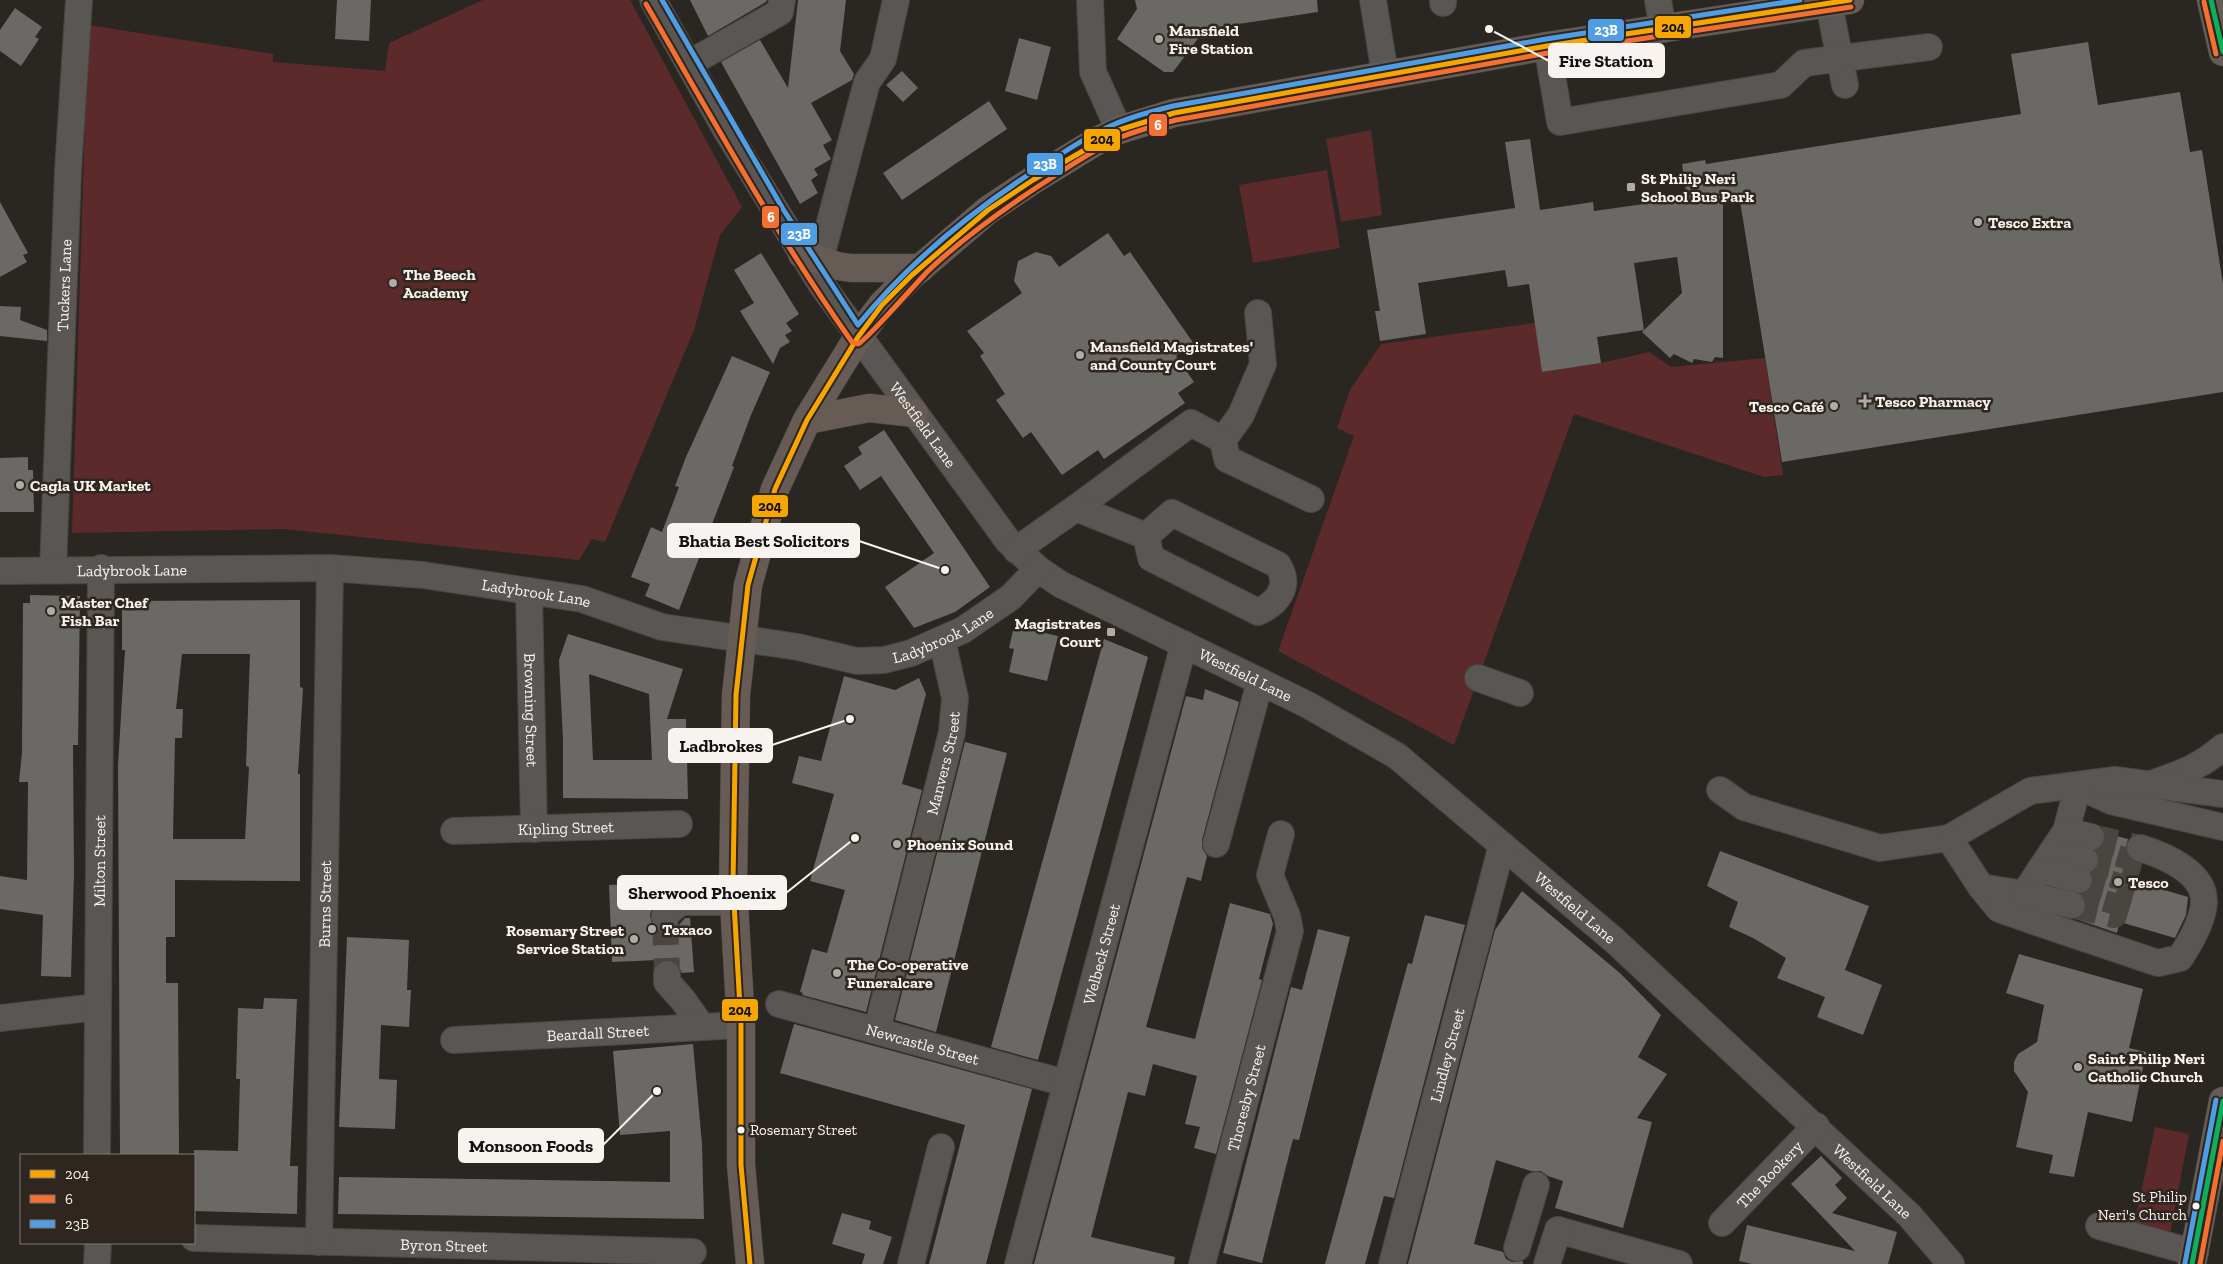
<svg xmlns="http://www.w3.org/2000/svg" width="2223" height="1264" font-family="'Zilla Slab',serif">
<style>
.green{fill:#5d2a2c}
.building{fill:#6b6965;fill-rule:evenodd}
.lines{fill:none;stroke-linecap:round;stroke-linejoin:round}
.minor-tunnel{stroke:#494541;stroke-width:26;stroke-dasharray:26 13;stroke-linecap:butt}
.minor-casing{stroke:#494541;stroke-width:28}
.highway-casing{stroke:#494541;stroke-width:29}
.minor{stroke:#595653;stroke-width:26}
.highway{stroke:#665c55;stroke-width:28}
.bus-1-casing{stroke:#2e261f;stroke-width:9}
.bus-2-casing{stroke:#2e261f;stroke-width:9}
.bus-3-casing{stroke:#2e261f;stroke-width:9}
.bus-4-casing{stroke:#2e261f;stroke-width:9}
.bus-1{stroke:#f7a600;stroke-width:5}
.bus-2{stroke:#f46f30;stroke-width:5}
.bus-3{stroke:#4d9ee5;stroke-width:5}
.bus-4{stroke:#0daf5c;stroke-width:5}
.poi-dot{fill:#b0aba7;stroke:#2e261f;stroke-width:2}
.bus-dot{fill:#f8f3ee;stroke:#2e261f;stroke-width:2}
.labels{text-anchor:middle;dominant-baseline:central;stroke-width:5;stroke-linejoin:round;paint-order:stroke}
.bus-label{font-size:15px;fill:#f8f3ee;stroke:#2e261f;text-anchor:start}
.poi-label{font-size:16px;font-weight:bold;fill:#f8f3ee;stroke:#2e261f;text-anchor:start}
.street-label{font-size:16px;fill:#f8f3ee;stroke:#2e261f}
.leader{fill:none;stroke:#f8f3ee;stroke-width:2}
.callout-dot{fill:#f8f3ee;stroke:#2e261f;stroke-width:2}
.callout{fill:#f8f3ee;stroke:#f8f3ee;stroke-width:2}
.callout-label{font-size:18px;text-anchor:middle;font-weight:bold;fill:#111}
.line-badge{stroke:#2e261f;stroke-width:2}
.badge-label{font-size:14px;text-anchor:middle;font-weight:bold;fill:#fff}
.pale-badge-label{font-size:14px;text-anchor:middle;font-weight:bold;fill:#111}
</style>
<rect width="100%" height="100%" fill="#2a2622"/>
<path class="green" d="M483 0H630L742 207 720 235 694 330 605 542 592 539 579 560 284 529 72 533 88 25 273 54V62L385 71 389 43Z
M1371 130 1382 215 1341 222 1326 139Z
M1327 170 1340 248 1253 263 1239 185Z
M1535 323 1543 372 1601 363 1649 352 1671 367 1765 358 1783 475 1764 477 1574 414 1454 745 1278 651 1354 436 1337 428 1350 390 1381 344Z
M2155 1127 2189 1134 2170 1234 2134 1225Z"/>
<path class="building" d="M337 0H371L369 41 335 39Z
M690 0H767L766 2 708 36Z
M798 0H846L840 51 854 74 852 80 811 103 832 140 823 145 831 159 814 169 818 175 811 180 818 193 800 204 721 62 760 40 788 88Z
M1135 0H1317L1318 12 1211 28 1212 34 1200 36 1173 72H1164L1117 39 1137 9Z
M15 8 42 27 35 37 39 39 21 66 0 51V30Z
M1019 38 1051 47 1037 100 1005 91Z
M2088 42 2098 105 2180 92 2190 152 2202 150 2223 284V392L1782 462 1740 201 1723 203V358L1715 357 1712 362 1694 359 1692 363 1674 354 1670 358 1642 332 1682 293 1677 257 1634 263 1644 330 1597 337 1601 363 1542 372 1529 284 1508 287 1505 270 1418 283 1426 334 1380 341 1375 311H1380L1367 230 1515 208 1505 142 1530 139 1540 210 1593 202 1594 211 1687 198 1682 164 1705 160 1706 164 2021 114 2011 54Z
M902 71 918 88 903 102 886 85Z
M989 101 1007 129 902 200 883 173Z
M0 202 28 253 23 255 27 262 0 277Z
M1108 233 1124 256 1130 252 1194 344 1176 356 1194 382 1178 393 1185 403 1104 459 1098 450 1062 475 1031 432 1023 438 996 400 1005 394 980 356 984 353 967 331 1022 293 1014 281 1018 261 1036 252 1051 256 1059 267Z
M761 253 799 314 786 323 792 331 785 335 790 342 780 348 773 364 740 311 754 303 734 270Z
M0 306 21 307 20 320 47 330V341L0 336Z
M732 356 770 372 751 415 732 466 734 467 679 610 645 596 650 584 631 577 651 527 662 532 679 487 675 486 686 457Z
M884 430 990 587 955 612 914 628 885 587 934 553 881 476 860 490 844 466 862 454 858 447Z
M28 457V470H33L34 512H0V458Z
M30 595 80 596 78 745H73L74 873 71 977 41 976 43 915 0 909V876L27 880 28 782H19L22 752 23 603H30Z
M300 600V687L303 688 298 774H300V881L175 880V937H166V983H178L179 1155H120L118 765 125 650H122V601ZM182 654H250L246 766 249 767 245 839H173L175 738H182L183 709H176Z
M1014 626 1058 636 1047 681 1009 672 1014 649 1009 648Z
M568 634 683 669 667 719H686L688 799 563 798V740L559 660ZM589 674 649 694 652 760H593Z
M1104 639 1148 657 1038 1060 991 1047Z
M844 676 895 690 919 678 926 694 902 784 922 790 866 1012 802 995 803 993 800 992 812 949 827 953 845 890 810 881 834 794 792 783 799 756 821 761Z
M1205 689 1239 702 1202 840V848L1207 856 1201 881 1187 877 1146 1027 1195 1039 1230 903 1270 914 1273 924 1259 979 1262 980 1216 1154 1194 1148 1200 1127 1185 1124 1197 1076 1153 1064 1145 1096 1128 1092 1091 1237 1175 1257 1174 1264H1034L1186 696 1203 700Z
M965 742 1007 753 936 1032 895 1020Z
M2105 833 2128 839 2125 852 2129 858 2136 863 2131 880 2188 897 2186 915 2175 938 2120 922 2117 933 2076 919 2083 916 2086 909V901L2083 894 2089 891 2093 884 2092 873 2100 863 2096 851 2105 841Z
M1720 851 1869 906 1845 970 1882 985 1863 1035 1817 1017 1825 997 1777 978 1786 958 1753 938 1729 927 1738 902 1707 886Z
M654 883 655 903 650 914 652 926 658 932 665 934 673 932 685 918H690L694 972 682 973 675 961 667 959 658 963V960L612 962 609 885Z
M1522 891 1621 974 1661 1015 1638 1057 1667 1074 1637 1118 1652 1122 1623 1228 1555 1208 1563 1181 1548 1176 1541 1171H1531L1496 1160 1474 1244 1503 1252 1506 1259 1512 1262 1523 1261V1264H1408L1495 930Z
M1425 915 1465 925 1394 1198 1384 1196 1365 1264H1325L1408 963 1412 964Z
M1318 929 1350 937 1299 1140 1293 1139 1262 1263 1223 1253 1291 987 1302 990Z
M347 937 409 940 407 990H411L409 1027 381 1025 379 1079 397 1080 395 1129 339 1127Z
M2019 954 2143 989 2129 1048 2146 1052 2132 1122 2088 1112 2074 1177 2049 1173 2053 1155 2016 1147 2028 1092 2014 1071V1062L2018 1054 2037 1042 2044 1005 2006 993Z
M264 998 297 999 290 1166H298L297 1214 194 1211V1150L238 1151 240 1079H236L238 1008 263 1009Z
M794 1024 1032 1089 986 1264H929L965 1125 780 1073Z
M693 1044 702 1144 704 1219 338 1214 339 1177 670 1182V1131L620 1135 613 1051Z
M1821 1156 1842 1178 1835 1185 1847 1198 1832 1213 1897 1232 1888 1264H1752L1739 1261 1747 1225 1855 1251 1791 1184Z
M842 1213 871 1221 869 1229 892 1237 883 1264H862L865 1254 832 1244Z"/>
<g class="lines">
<path class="minor-tunnel" d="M2091 837 2140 848
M2085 860 2127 870 2134 846
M2079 880 2121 891 2126 875
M2072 905 2114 915 2121 891
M665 919 667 974"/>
<defs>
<g id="minor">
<path id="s1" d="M653 0 726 130 821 284 1008 541 1038 569 1060 584 1308 705 1397 756 1615 941 1910 1216 1951 1264"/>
<path d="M1090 0 1093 72 1119 130"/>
<path d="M1373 0 1385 74"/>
<path d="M1443 0V3"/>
<path d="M1658 0 1663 29"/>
<path d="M1829 4 1845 85"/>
<path d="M1547 46 1560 122 1781 85 1804 63 1929 47"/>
<path d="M690 63 780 12 782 0"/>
<path d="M820 260 867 82 883 59 896 0"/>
<path d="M1223 440 1241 415 1263 364 1258 313"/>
<path d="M1076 508 1191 423 1223 440 1227 459 1311 499"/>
<path d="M1016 550 1076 508 1146 536 1172 513 1278 565C1291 586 1278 603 1258 612L1151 558 1146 536"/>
<path id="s2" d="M53 570 68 171 79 0"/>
<path id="s3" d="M0 571 330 568 423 575 582 599 662 627 798 647 857 661 884 660 911 653 963 630 1011 597 1038 569"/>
<path id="s4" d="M529 591 534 829"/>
<path d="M1478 678 1520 693"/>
<path d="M2154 783C2180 774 2202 766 2223 747"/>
<path d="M2078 786 2111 801 2223 827"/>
<path d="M1720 790 1744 807 1880 848 1949 838 2030 791 2115 780 2223 794"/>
<path id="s5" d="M454 831 679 824"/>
<path d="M2066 831 2078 786"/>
<path d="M2091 837 2066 831 2024 894 1981 887 1999 909 2045 925 2158 963 2180 958C2190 943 2203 920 2204 902 2205 872 2163 855 2140 848"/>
<path d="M1949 838 1981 887"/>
<path d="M1216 844 1260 682"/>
<path d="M2052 852 2085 860"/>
<path d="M2040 870 2079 880"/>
<path d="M2024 894 2072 905"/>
<path d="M665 919V914L681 902H734"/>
<path d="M667 974V982L683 1000 702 1027"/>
<path id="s6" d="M779 1004 1065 1083"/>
<path d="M0 1018 97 1007"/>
<path id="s7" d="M877 1030 952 732 955 698 942 640"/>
<path id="s8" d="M454 1040 741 1025"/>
<path id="s9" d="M97 1155 101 568"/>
<path id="s10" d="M1722 1223 1816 1126"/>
<path d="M2099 1226 2195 1253"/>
<path d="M1558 1230 1679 1264"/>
<path id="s11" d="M194 1238 693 1252"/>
<path id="s12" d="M319 1242 330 568"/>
<path d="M1517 1248 1536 1185"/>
<path d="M97 1264 98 1243"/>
<path d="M911 1264 941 1147"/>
<path id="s13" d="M1018 1264 1184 644"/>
<path id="s14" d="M1202 1264 1290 931 1287 916 1270 875 1281 834"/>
<path id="s15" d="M1392 1264 1502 845"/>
<path d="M1547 1264 1558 1230"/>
</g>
<path id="highway" d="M2211 0 2223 52
M802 254 837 266 851 268H921
M807 420 869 408 914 413
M750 1264 741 1165V1025L733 885 736 695 748 585 775 489 807 420 858 337 882 305 912 275 988 210 1033 180 1095 142 1119 130 1174 113 1547 46 1850 0
M2192 1264 2223 1101"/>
</defs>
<use href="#minor" class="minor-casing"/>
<use href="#highway" class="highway-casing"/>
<use href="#minor" class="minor"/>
<use href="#highway" class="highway"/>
<defs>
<path id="bus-1" d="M750 1264 741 1165V1025L733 885 736 695 748 585 775 489 807 420 858 337 882 305 912 275 988 210 1033 180 1119 130 1174 113 1547 46 1850 0"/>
<path id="bus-2" d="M2204 2 2216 54
M646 4C712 118 776 234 852 342L858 344C864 343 918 281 928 271 968 233 1013 202 1059 173 1079 160 1099 147 1121 137 1139 130 1157 125 1176 120L1548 53 1851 7
M2200 1264 2223 1141"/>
<path id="bus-3" d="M662 0 783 209 858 325C911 260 975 208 1045 164 1068 150 1090 134 1115 124 1133 116 1153 111 1173 106L1546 39 1800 0
M2185 1263 2216 1100"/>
<path id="bus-4" d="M2211 0 2223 52
M2192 1264 2223 1101"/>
</defs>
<use href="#bus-1" class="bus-1-casing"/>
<use href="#bus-2" class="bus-2-casing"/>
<use href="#bus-3" class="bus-3-casing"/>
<use href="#bus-4" class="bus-4-casing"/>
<use href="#bus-1" class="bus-1"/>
<use href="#bus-2" class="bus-2"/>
<use href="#bus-3" class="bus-3"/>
<use href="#bus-4" class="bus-4"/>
</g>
<g class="poi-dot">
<circle cx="1159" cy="39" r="5"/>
<rect x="1626" y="182" width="10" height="10" rx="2.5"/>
<circle cx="1978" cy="222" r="5"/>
<circle cx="393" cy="283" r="5"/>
<circle cx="1080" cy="355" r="5"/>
<path d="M1862.5 393.5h5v5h5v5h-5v5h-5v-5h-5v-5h5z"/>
<circle cx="1834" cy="406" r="5"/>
<circle cx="20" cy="485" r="5"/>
<circle cx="51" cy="611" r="5"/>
<rect x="1106" y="627" width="10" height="10" rx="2.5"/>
<circle cx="897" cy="844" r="5"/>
<circle cx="2118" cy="882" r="5"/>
<circle cx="652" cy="929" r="5"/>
<circle cx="634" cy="939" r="5"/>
<circle cx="837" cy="973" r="5"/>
<circle cx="2078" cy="1067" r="5"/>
</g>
<g class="bus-dot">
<circle cx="741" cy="1130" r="4.5"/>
<circle cx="2196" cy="1206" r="4.5"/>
</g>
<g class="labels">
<g class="bus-label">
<text x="750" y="1130">Rosemary Street</text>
<text x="2187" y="1197" text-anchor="end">St Philip<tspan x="2187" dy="18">Neri's Church</tspan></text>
</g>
<g class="poi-label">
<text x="1169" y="30">Mansfield<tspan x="1169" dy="18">Fire Station</tspan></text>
<text x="1641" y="178">St Philip Neri<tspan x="1641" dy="18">School Bus Park</tspan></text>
<text x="1988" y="222">Tesco Extra</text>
<text x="403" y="274">The Beech<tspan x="403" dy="18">Academy</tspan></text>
<text x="1090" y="346">Mansfield Magistrates'<tspan x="1090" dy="18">and County Court</tspan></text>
<text x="1875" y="401">Tesco Pharmacy</text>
<text x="1824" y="406" text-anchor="end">Tesco Café</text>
<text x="30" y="485">Cagla UK Market</text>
<text x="61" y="602">Master Chef<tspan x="61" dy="18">Fish Bar</tspan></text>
<text x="1101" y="623" text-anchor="end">Magistrates<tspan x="1101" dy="18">Court</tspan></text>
<text x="907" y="844">Phoenix Sound</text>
<text x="2128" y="882">Tesco</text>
<text x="662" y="929">Texaco</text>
<text x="624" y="930" text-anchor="end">Rosemary Street<tspan x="624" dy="18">Service Station</tspan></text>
<text x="847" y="964">The Co-operative<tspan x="847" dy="18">Funeralcare</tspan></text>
<text x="2088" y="1058">Saint Philip Neri<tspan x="2088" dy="18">Catholic Church</tspan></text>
</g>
<g class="street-label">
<text stroke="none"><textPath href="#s2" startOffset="285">Tuckers Lane</textPath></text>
<text stroke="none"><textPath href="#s1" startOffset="504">Westfield Lane</textPath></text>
<text stroke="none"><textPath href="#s3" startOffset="132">Ladybrook Lane</textPath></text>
<text stroke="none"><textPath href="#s3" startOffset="538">Ladybrook Lane</textPath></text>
<text stroke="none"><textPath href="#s3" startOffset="958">Ladybrook Lane</textPath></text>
<text stroke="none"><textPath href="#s1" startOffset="922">Westfield Lane</textPath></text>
<text stroke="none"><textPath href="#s4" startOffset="119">Browning Street</textPath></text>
<text stroke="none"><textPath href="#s7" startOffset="275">Manvers Street</textPath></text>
<text stroke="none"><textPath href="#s5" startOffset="112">Kipling Street</textPath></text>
<text stroke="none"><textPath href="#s9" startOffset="294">Milton Street</textPath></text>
<text stroke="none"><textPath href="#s12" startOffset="338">Burns Street</textPath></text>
<text stroke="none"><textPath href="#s1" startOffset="1328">Westfield Lane</textPath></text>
<text stroke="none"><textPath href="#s13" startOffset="321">Welbeck Street</textPath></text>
<text stroke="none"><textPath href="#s8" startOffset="144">Beardall Street</textPath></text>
<text stroke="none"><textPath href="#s6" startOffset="149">Newcastle Street</textPath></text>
<text stroke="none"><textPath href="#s15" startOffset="216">Lindley Street</textPath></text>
<text stroke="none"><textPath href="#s14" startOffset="172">Thoresby Street</textPath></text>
<text stroke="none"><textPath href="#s10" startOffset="68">The Rookery</textPath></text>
<text stroke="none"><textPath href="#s1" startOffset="1732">Westfield Lane</textPath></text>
<text stroke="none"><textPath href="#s11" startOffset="250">Byron Street</textPath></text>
</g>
</g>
<path class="leader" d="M1489 29L1549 61M945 570L859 541M850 719L772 745M855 838L786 893M657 1091L603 1145"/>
<g class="callout-dot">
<circle cx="1489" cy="29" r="5"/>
<circle cx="945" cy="570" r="5"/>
<circle cx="850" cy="719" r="5"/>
<circle cx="855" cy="838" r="5"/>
<circle cx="657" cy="1091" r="5"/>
</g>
<g class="callout">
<rect x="1549" y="44" width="115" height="33" rx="5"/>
<rect x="668" y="524" width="191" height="33" rx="5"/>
<rect x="669" y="729" width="103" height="33" rx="5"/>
<rect x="618" y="876" width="168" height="33" rx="5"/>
<rect x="459" y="1129" width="144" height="33" rx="5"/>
</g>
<g class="callout-label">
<text x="1606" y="67">Fire Station</text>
<text x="764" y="547">Bhatia Best Solicitors</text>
<text x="721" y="752">Ladbrokes</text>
<text x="702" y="899">Sherwood Phoenix</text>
<text x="531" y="1152">Monsoon Foods</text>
</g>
<g class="line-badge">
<rect x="1654" y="15" width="38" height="24" rx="5" fill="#f7a600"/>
<rect x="1587" y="18" width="38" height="24" rx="5" fill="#4d9ee5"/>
<rect x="1148" y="113" width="20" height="24" rx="5" fill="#f46f30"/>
<rect x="1083" y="128" width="38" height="24" rx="5" fill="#f7a600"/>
<rect x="1026" y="152" width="38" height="24" rx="5" fill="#4d9ee5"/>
<rect x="761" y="205" width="19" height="24" rx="5" fill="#f46f30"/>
<rect x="780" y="222" width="38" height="24" rx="5" fill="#4d9ee5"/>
<rect x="751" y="494" width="38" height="24" rx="5" fill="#f7a600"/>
<rect x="721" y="998" width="38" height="24" rx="5" fill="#f7a600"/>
</g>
<g class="badge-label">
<text x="1606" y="35">23B</text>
<text x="1158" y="130">6</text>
<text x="1045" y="169">23B</text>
<text x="771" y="222">6</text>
<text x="799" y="239">23B</text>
</g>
<g class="pale-badge-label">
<text x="1673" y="32">204</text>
<text x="1102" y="144">204</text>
<text x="770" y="511">204</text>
<text x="740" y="1015">204</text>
</g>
<rect x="20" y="1154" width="175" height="90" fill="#2e261f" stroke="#7f7872"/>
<rect x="30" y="1170" width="25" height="8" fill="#f7a600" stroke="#7f7872"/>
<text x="65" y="1179" font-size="15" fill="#f8f3ee">204</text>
<rect x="30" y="1195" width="25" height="8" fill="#f46f30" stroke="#7f7872"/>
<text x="65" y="1204" font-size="15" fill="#f8f3ee">6</text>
<rect x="30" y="1220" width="25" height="8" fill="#4d9ee5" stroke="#7f7872"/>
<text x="65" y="1229" font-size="15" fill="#f8f3ee">23B</text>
</svg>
